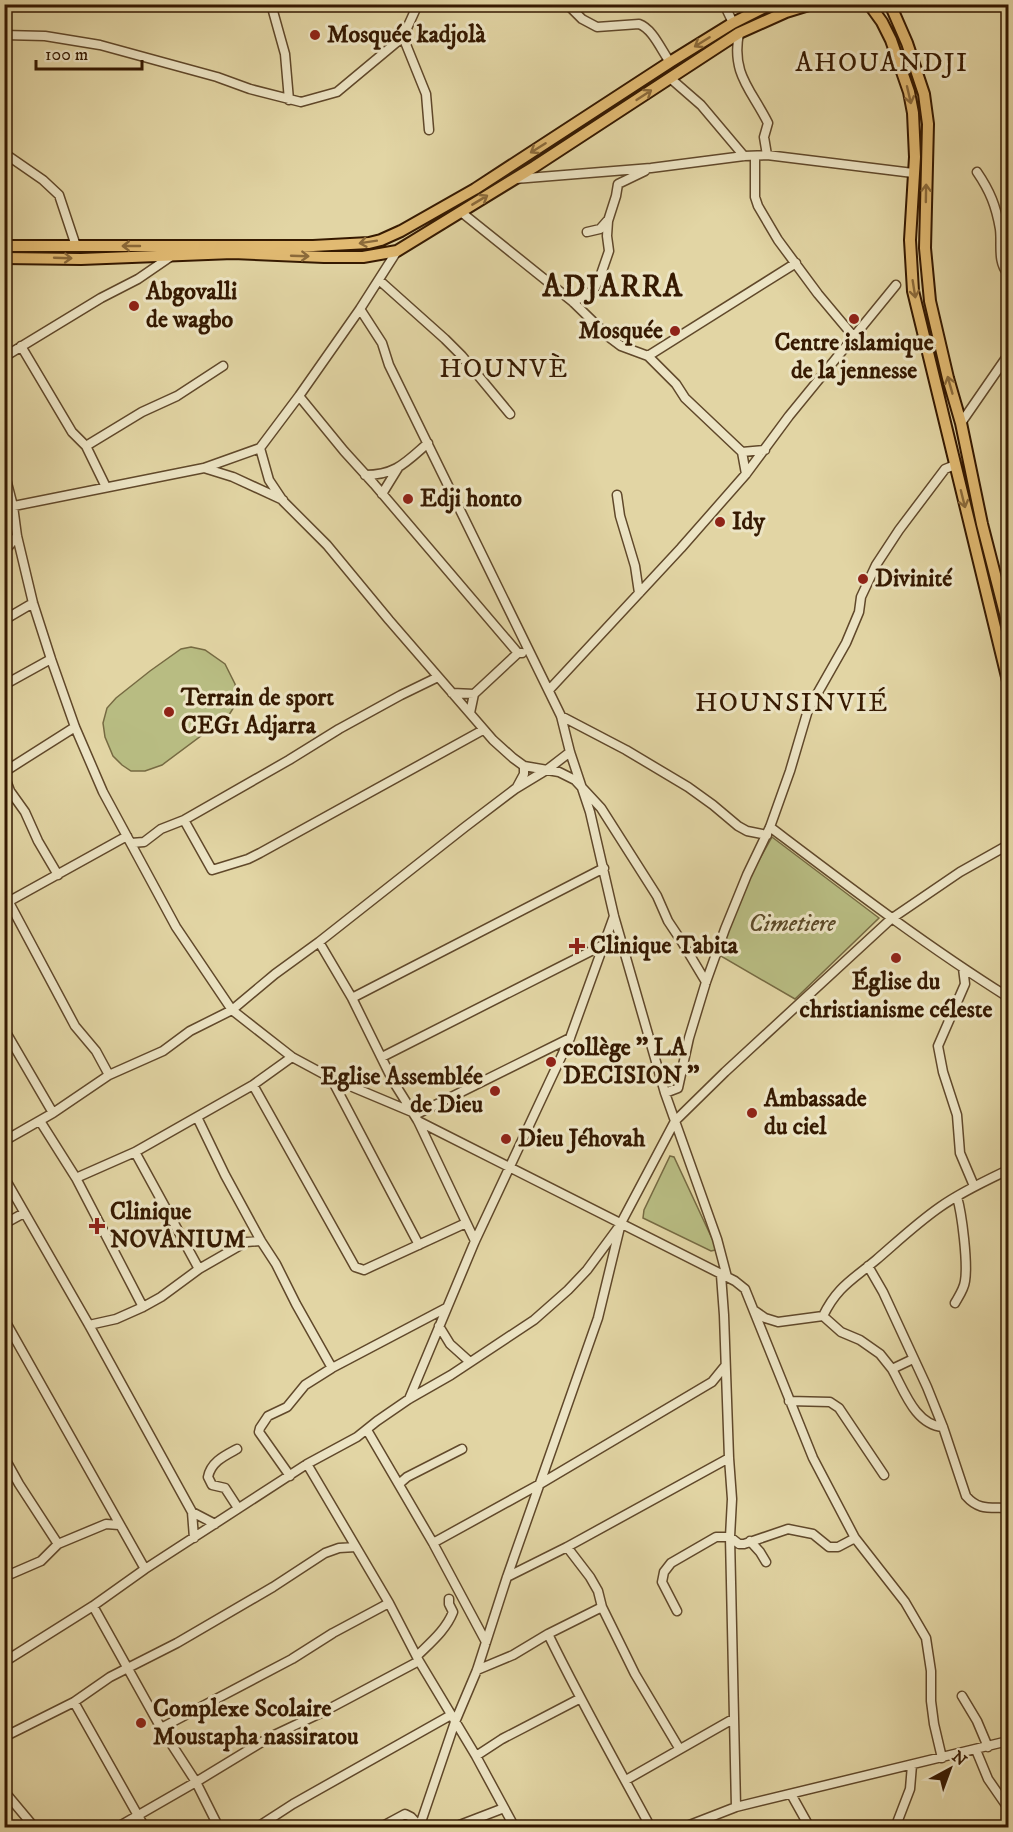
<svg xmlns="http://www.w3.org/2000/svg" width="1013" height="1832" font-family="'IM FELL DW Pica',serif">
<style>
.green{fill:#b8bc82;stroke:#766a42;stroke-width:1.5}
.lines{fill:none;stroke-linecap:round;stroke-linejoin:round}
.minor-casing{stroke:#60482a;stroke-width:11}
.major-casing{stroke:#351901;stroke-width:14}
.minor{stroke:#ece4c4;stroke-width:8}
.major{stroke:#e1ba72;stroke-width:10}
.oneway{stroke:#8b6a3a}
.poi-dot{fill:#8f2418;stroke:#ece4c4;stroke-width:2}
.labels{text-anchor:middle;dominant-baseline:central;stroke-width:6;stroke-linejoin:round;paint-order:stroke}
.poi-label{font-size:24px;font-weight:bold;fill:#351901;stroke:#ece4c4;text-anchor:start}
.park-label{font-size:24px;font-style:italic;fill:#5c4a28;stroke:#ece4c4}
.quarter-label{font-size:27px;letter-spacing:1.5px;fill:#351901;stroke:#ece4c4}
.district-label{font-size:30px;font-weight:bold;letter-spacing:1.5px;fill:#351901;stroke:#ece4c4}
</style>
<rect width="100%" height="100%" fill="#e2d5a4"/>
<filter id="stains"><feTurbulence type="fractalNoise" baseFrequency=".00333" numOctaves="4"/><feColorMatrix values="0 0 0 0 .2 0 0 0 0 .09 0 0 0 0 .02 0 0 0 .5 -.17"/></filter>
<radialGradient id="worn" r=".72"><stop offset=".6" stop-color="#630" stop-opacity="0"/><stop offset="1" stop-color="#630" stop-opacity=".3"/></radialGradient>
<path class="green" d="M191 647 205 650 225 664 235 684 237 702 229 715 162 765 145 771H131L122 765 113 756 105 737 103 723 107 708 116 698 150 671 181 649Z
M772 837 879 918 795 999 719 955 745 885Z
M670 1156 674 1157 716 1247 715 1250 711 1251 643 1218 644 1210Z"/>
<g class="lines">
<defs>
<path id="minor" d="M271 4 285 54 289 100
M567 4 582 19 597 27 639 24C653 29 661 50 670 62
M724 4 733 23
M4 7 23 4
M739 33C731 74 751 89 768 123L764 137 767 155
M4 35 45 36 100 45 217 77 250 89 301 102 337 92 403 37 418 4
M403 37 426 94 429 130
M670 78 701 105 744 156
M4 153 43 180 59 195 76 246
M755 156V197L758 206 778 240 818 294 854 337
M977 172C990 191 996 206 1000 229 1002 245 997 261 1008 274
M515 179 651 168 744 156 767 155 913 173
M461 212 573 302 609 337 621 346 648 356 676 384 685 398 742 452 746 474
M587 232 600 229 607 221
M379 280 445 339 462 356 510 414
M573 302 594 290 600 277 609 251 607 236 608 221 616 196 618 184 645 171
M360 309 382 343 389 365 561 716 570 752 590 812 614 916 665 1093 717 1239 727 1277
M21 346 72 432 86 446 106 487
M648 356 796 263
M4 357 101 298 138 279 173 255
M299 396 344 451 374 484 518 653
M961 423 1008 355
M86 446 142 412 177 396 223 366
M260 448 269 480 283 501 327 545 389 620 493 740 513 758 524 766 559 772 575 780 601 808 657 896 668 921 682 942 706 982
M742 452 765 450
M204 468 233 477 283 500
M4 471 13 506 17 536 33 603 51 659 75 727 103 792 176 927 232 1010 292 1057 331 1078 412 1112
M365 475C396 475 406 462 428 443
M382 494 398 468
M617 495 620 516 635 566 639 593
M4 508 204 468 260 448 299 396 360 309 397 251
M4 552 17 536
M4 620 33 603
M4 685 51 659
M549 690 681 548 746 474 789 416 896 285
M452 693 474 694
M470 713 474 694 518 653H522
M561 716 626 750 688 787 713 805 738 826 747 831 767 835
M4 772 75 727
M4 775 10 791 25 812 38 841 58 875
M517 787 524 774V766
M184 820 212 870 248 859 260 853 483 730
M770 827C848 886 925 945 1008 997
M131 843 144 842 161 829 184 820 289 760 339 729 401 695 438 677
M4 893 75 1026 96 1051 109 1075
M6 903 127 836
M319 942 352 998 393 1081 418 1121 475 1241
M963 968 965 984 938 1046 943 1072 957 1115 960 1153 974 1186
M352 998 604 868
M4 1029 53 1113
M382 1057 605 944
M331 1078 419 1245
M253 1085 355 1267 364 1270 466 1223
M665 1093 678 1088 689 1038 706 982 725 929 747 875 770 827 790 771 808 710 846 643 859 612 861 597 876 565 899 530 945 469 955 465
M415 1115 570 1038
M197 1117 225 1175 261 1241 276 1264 296 1304 332 1368
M40 1121 76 1178 143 1307
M418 1121 735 1281 745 1289 813 1458 855 1538 905 1602 926 1638 931 1671V1701L934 1724 942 1758
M4 1141 53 1113 109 1075 163 1051 190 1031 232 1010 275 974 319 942 465 827 515 789 548 769 570 752
M135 1152 199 1269
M4 1177 89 1325 192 1512 194 1538
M76 1178 135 1152 253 1085 292 1057
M4 1224 24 1213
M868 1266 883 1292 927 1387 943 1427 966 1496C979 1511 990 1507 1008 1508
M721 1275 724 1315 729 1458 732 1499 730 1537 736 1807
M955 1303C959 1296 964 1289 965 1281 968 1263 962 1214 957 1197
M755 1311 765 1318 778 1322 823 1316 841 1332 860 1340 880 1354 892 1369
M823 1316C837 1287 852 1280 876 1260 897 1242 917 1223 940 1207 961 1192 985 1181 1008 1170
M4 1319 145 1569
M89 1325 116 1319 143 1307 161 1297 199 1269 246 1242 261 1241
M439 1326 450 1344 470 1362
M913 1359 892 1369C904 1390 915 1425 943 1427
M409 1399 475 1241 570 1038 614 916
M789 1401 830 1402 839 1408 884 1475
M367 1430 433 1543 486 1642
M237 1449C224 1456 211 1462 208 1477L212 1485 225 1488 238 1508
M4 1457 19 1484 58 1544
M307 1464 356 1547
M290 1476 259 1432 260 1428 268 1416 287 1407 305 1385 332 1368 446 1308
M399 1484 407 1477 462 1449
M192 1512 215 1524
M750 1541 760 1552 766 1562
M433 1543 540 1484 712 1382 725 1366
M567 1547 590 1577 598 1591 602 1607 635 1674 679 1748
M4 1577 41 1561 58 1544 106 1524 119 1525
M507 1577 567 1547 729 1458
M93 1606 161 1728 196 1782 219 1828
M677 1611 662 1582 664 1572 671 1563 716 1537H730L739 1544H744L788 1529 813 1534 829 1547H838L855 1538
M548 1634 602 1607
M417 1656C430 1643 446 1630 453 1612L449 1604V1599
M4 1662 93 1606 145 1569 307 1464 357 1437 377 1421 409 1399 451 1375 534 1320 568 1290 587 1270 618 1228
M477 1670 513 1655 548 1634C580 1700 616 1763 651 1828
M962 1696 977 1721 988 1747
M74 1702 145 1828
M161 1728 292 1659 333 1633 389 1603
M4 1737 74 1702 110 1677 177 1643 273 1587 325 1553 339 1548 356 1547 389 1603 419 1661 476 1756
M976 1750 988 1779 1008 1808
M626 1780 733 1719
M4 1791 35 1828
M791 1794 810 1828
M116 1828 196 1782 270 1737 323 1712 419 1661
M256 1828 293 1804 451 1715
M379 1828 405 1814 411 1817 421 1828
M419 1828 455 1722 477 1670 507 1577 598 1318 621 1223 675 1121 725 1072 891 919 960 872 1008 845
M452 1828 504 1808
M515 1828 476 1756 502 1739 579 1699
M682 1828 736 1807 1008 1741
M895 1828 910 1789 912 1765"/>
<path id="major" d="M869 4 882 22 891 40 909 92 913 113 915 157 910 240 913 291 1008 681
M890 4 907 43 924 94 928 124 925 248 930 301 948 378 961 423 982 524 1008 625
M4 246H313L369 243 381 240 401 231 475 189 670 62 733 23 771 4
M4 258 81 259 233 253 324 257H363L397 251 534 167 739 33 786 12 812 4"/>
</defs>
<use href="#minor" class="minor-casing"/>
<use href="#major" class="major-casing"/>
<use href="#minor" class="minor"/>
<use href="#major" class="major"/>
</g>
<defs><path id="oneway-shaft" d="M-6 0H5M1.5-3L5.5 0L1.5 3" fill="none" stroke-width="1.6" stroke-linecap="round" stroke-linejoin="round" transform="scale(1.5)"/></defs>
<g class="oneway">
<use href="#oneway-shaft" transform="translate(702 42) rotate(148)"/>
<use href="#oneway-shaft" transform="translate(644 95) rotate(-33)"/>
<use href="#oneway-shaft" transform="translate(909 95) rotate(77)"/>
<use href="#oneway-shaft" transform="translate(538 148) rotate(148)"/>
<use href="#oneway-shaft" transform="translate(926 193) rotate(-89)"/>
<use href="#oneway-shaft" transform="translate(480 200) rotate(-31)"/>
<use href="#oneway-shaft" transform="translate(368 242) rotate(171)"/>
<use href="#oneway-shaft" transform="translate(131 246) rotate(-180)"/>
<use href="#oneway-shaft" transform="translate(300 256) rotate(2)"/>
<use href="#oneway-shaft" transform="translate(63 258) rotate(2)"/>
<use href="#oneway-shaft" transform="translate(914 289) rotate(81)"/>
<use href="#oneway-shaft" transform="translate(950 385) rotate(-106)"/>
<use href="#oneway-shaft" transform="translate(963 499) rotate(76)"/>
</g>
<g class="poi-dot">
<circle cx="315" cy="35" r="6"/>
<circle cx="134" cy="306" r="6"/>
<circle cx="854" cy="319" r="6"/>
<circle cx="675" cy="331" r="6"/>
<circle cx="408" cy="499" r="6"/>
<circle cx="720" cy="522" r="6"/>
<circle cx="863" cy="579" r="6"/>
<circle cx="169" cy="712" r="6"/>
<path d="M574 937h6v6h6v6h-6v6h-6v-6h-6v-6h6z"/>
<circle cx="896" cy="958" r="6"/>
<circle cx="551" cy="1062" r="6"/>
<circle cx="495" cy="1091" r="6"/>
<circle cx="752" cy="1113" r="6"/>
<circle cx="506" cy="1139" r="6"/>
<path d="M94 1217h6v6h6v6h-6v6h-6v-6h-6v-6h6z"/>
<circle cx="141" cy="1723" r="6"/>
</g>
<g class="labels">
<g class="poi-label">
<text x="327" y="35">Mosquée kadjolà</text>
<text x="146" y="292">Abgovalli<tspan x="146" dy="28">de wagbo</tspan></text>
<text x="663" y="331" text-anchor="end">Mosquée</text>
<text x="854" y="343" text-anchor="middle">Centre islamique<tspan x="854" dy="28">de la jennesse</tspan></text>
<text x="420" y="499">Edji honto</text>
<text x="732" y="522">Idy</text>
<text x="875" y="579">Divinité</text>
<text x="181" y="698">Terrain de sport<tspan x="181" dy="28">CEG1 Adjarra</tspan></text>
<text x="590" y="946">Clinique Tabita</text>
<text x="896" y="982" text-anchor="middle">Église du<tspan x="896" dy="28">christianisme céleste</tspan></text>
<text x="563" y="1048">collège '' LA<tspan x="563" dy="28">DECISION ''</tspan></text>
<text x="483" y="1077" text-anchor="end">Eglise Assemblée<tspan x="483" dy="28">de Dieu</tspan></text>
<text x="764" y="1099">Ambassade<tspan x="764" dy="28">du ciel</tspan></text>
<text x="518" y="1139">Dieu Jéhovah</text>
<text x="110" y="1212">Clinique<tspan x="110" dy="28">NOVANIUM</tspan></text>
<text x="153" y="1709">Complexe Scolaire<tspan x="153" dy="28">Moustapha nassiratou</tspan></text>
</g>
<g class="park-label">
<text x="792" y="924">Cimetiere</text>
</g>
<g class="quarter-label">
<text x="882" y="63">AHOUANDJI</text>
<text x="504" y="369">HOUNVÈ</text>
<text x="792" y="703">HOUNSINVIÉ</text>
</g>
<g class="district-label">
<text x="613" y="287">ADJARRA</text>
</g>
</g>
<rect width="1013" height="1832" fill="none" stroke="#e2d5a4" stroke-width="24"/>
<rect x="6" y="6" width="1001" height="1820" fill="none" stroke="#351901" stroke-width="3"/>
<rect x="12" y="12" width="989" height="1808" fill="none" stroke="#351901" stroke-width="1.5"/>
<g transform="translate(950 1769) rotate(41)" stroke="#ece4c4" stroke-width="4.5" paint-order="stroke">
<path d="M0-4.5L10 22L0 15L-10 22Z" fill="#351901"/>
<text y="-9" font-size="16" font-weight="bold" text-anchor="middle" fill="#351901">N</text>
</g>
<path d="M36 60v9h106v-9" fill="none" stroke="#351901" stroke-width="3"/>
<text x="45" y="60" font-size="18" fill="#351901" stroke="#ece4c4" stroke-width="4.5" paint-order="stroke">100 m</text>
<rect width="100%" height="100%" filter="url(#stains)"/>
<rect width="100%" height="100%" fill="url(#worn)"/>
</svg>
